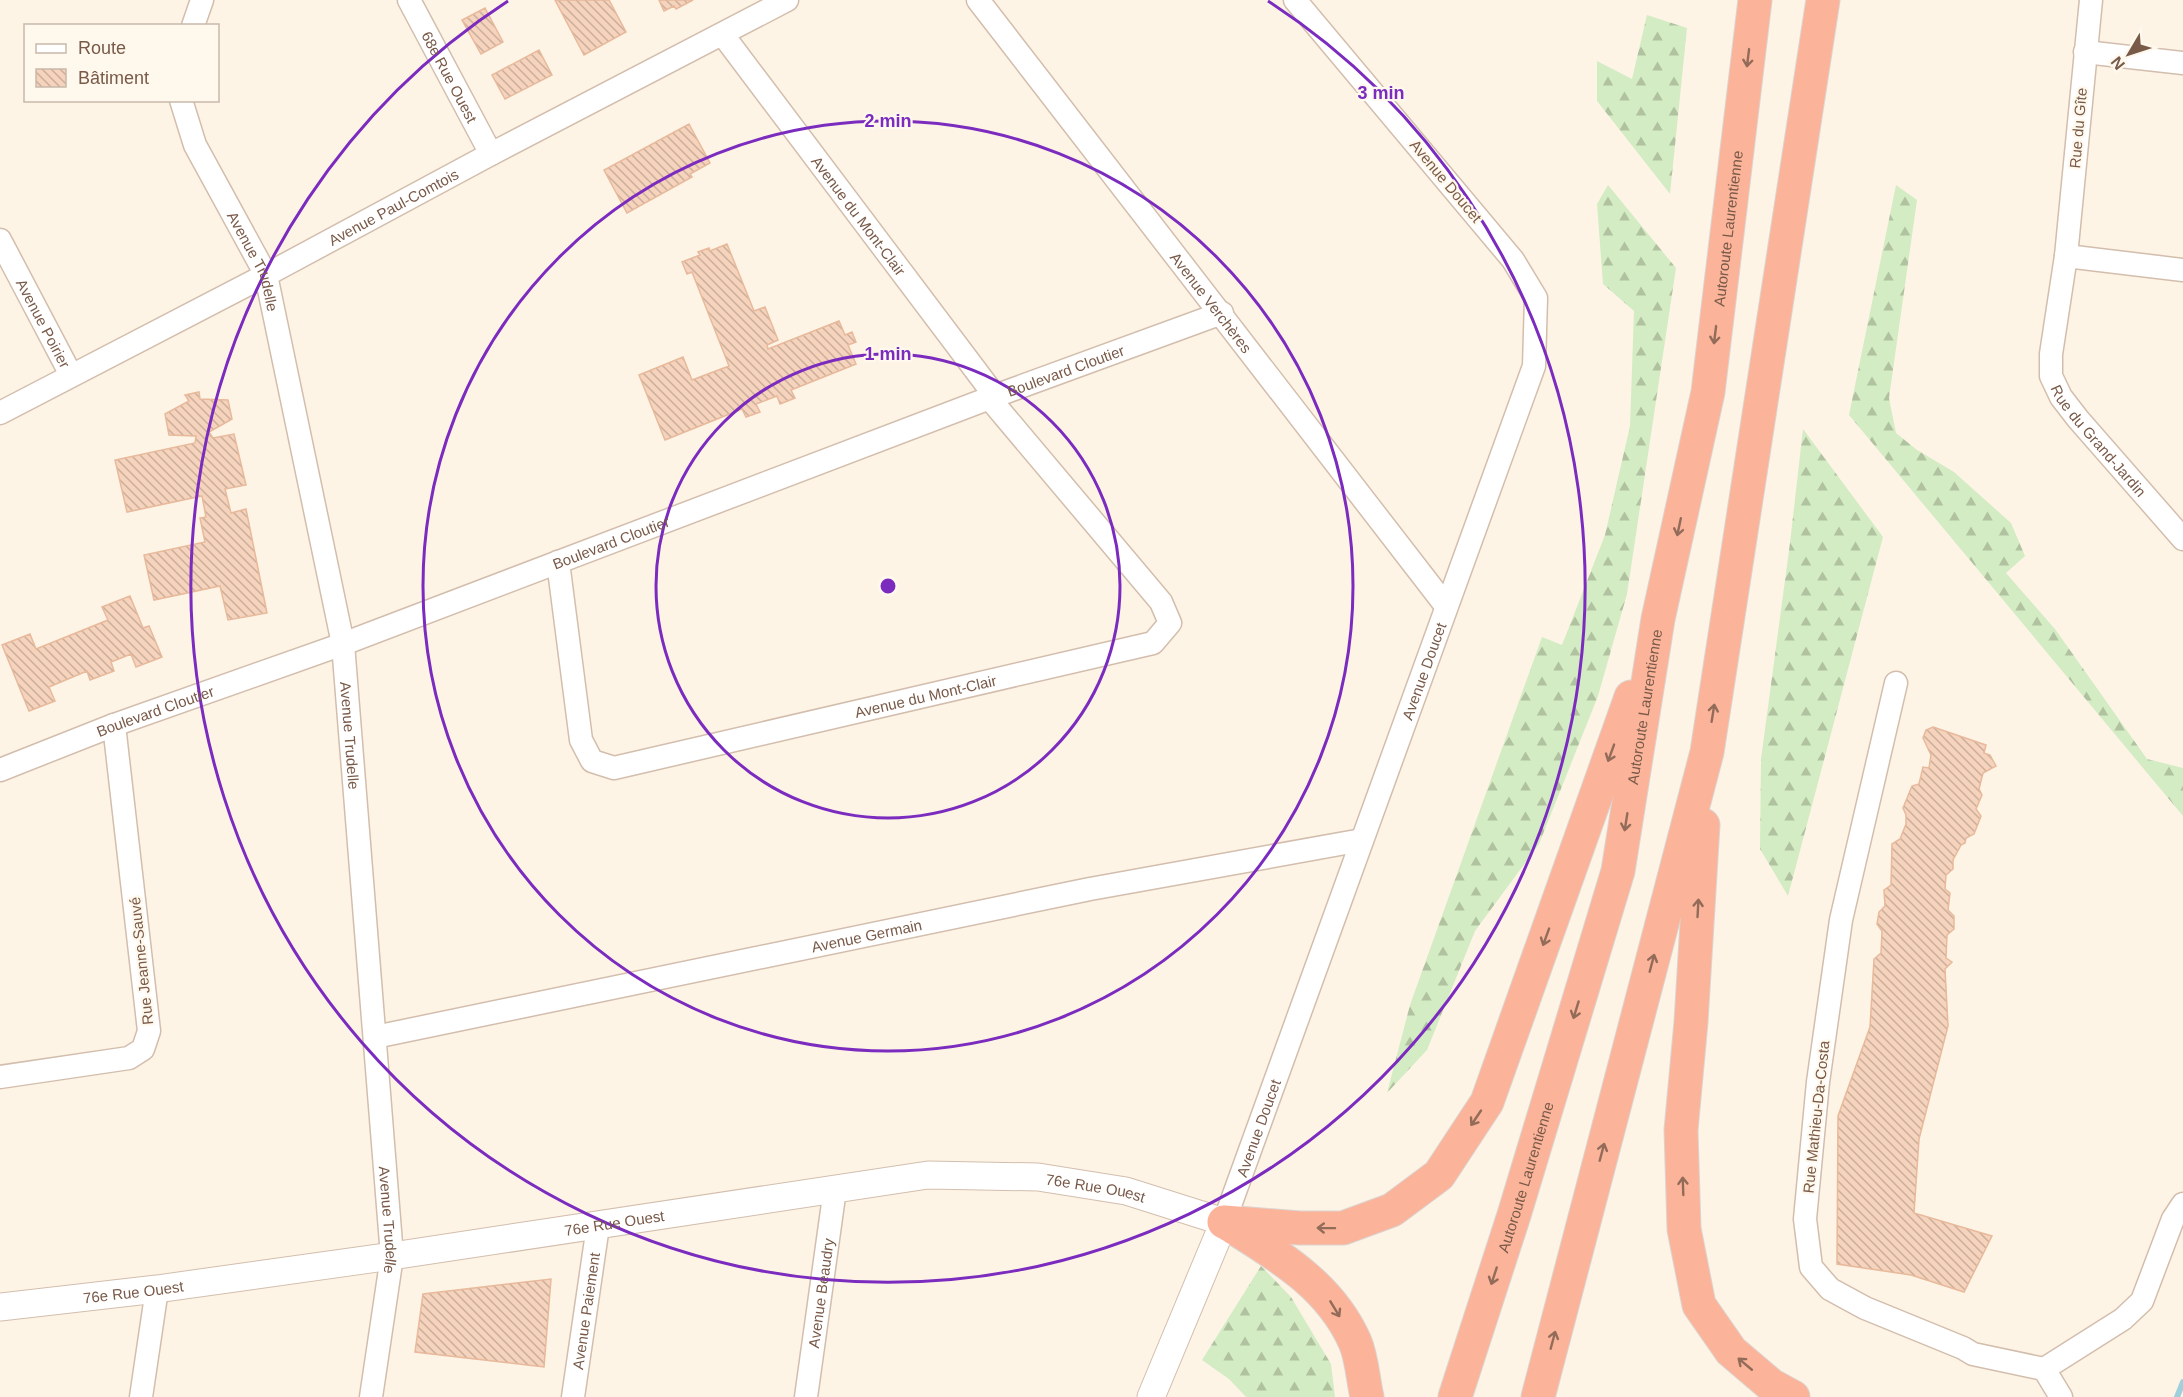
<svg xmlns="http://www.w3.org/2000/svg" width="2183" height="1397" font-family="Helvetica,sans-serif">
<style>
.forest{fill:url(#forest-firs)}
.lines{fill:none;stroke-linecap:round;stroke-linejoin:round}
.stream{stroke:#9ed1db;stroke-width:6}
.building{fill:url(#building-back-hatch);stroke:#e8b99b;stroke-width:1.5}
.minor-casing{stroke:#d3bead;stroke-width:25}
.tertiary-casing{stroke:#d3bead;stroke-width:29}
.motorway-casing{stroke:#dcd4d0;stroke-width:35}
.minor{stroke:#fff;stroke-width:22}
.tertiary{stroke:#fff;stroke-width:27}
.motorway{stroke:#fbb399;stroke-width:33}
.oneway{stroke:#936c59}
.ring{fill:none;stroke:#7b2cbf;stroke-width:3}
.labels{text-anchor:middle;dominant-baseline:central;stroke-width:4.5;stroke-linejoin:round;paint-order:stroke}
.street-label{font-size:15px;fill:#795a49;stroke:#fff8ed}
.centre{fill:#7b2cbf;stroke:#fff8ed;stroke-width:3}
.ring-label{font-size:18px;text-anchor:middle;font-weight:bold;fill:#7b2cbf;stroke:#fff8ed;stroke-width:4.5;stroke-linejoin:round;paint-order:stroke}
</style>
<defs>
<pattern id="forest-firs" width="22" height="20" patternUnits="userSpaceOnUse" patternTransform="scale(1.5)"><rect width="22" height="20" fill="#d3ecc3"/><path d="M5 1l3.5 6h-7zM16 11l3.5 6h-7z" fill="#b0c2a0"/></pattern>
<pattern id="building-back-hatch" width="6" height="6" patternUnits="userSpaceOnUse" patternTransform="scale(1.5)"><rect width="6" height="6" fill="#f5d3bc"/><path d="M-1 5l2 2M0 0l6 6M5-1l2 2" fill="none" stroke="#cbae9b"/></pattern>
</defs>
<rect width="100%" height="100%" fill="#fdf4e6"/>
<path class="forest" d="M1647 15 1687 28 1670 194 1597 101V61L1632 79Z
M1608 185 1676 268 1627 594 1598 696 1539 844 1475 931 1427 1050 1387 1093 1410 1005 1542 637 1562 645 1605 535 1630 426 1634 311 1603 284 1597 204Z
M1896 185 1917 200 1889 398 1896 433 1917 450 1954 472 2011 523 2025 556 2006 573 2055 629 2147 759 2183 768V816L1849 415Z
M1803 429 1883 537 1788 896 1760 849 1761 759 1790 543Z
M1261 1266 1291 1297 1331 1364 1335 1397H1246L1229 1379 1202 1360Z"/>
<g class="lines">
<path class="stream" d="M2177 1397 2183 1382"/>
</g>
<path class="building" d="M555 0H609L626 32 584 55Z
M659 0H693L676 9 674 6 664 11Z
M485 8 503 42 481 54 462 20Z
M539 50 552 75 505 99 492 75Z
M689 124 710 163 690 174 692 177 627 213 604 170Z
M727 244 754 311 765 307 778 340 767 345 768 349 839 321 845 335 852 332 856 342 848 345 856 364 791 390 795 398 780 404 777 396 756 404 760 412 746 417 742 409 665 440 639 375 683 357 692 380 729 366 692 272 687 274 682 262 700 255 698 252 709 248 710 251Z
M199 392 200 399 228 400 232 419 209 432 213 438 234 434 246 485 225 489 231 513 246 509 267 613 228 620 220 586 154 600 144 555 205 542 200 518 206 517 202 496 127 512 115 460 195 443 196 436 169 435 165 414 189 401 185 395Z
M130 596 143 628 149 626 162 657 136 667 131 654 111 662 114 671 90 680 87 671 49 687 55 701 29 711 2 645 30 634 36 649 108 620 102 607Z
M1933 727 1986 745 1984 753 1990 755 1996 766 1983 773 1979 789 1982 795 1976 809 1981 816 1974 834 1966 838 1965 843 1961 845 1953 860V869L1946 875 1945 889 1950 893 1948 910 1954 916V929L1947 935 1946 958 1952 962 1945 969 1948 1026 1919 1139 1914 1213 1992 1236 1964 1292 1911 1275 1837 1264 1838 1116 1870 1027 1874 959 1881 953 1882 931 1877 924 1879 912 1885 906 1884 890 1891 885 1892 844 1900 839 1906 824V815L1903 808 1912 786 1919 784 1923 767 1929 768 1931 755 1923 738 1926 730Z
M551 1279 544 1367 415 1352 423 1294Z"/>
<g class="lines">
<defs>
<g id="minor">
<path id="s1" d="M409 0 491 154"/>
<path id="s2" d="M978 0 1446 606"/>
<path id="s3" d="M2091 0 2066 256 2051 354V376L2061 397 2078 419 2183 539"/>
<path d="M193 26 202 0"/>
<path id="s4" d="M723 35 995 396"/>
<path d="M2085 52 2183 63"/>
<path id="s5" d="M181 100 195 145 266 275 343 644 392 1256 371 1397"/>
<path id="s6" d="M0 240 71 375"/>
<path d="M2066 256 2183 270"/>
<path id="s7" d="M0 413 266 275 491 154 787 0"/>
<path id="s8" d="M558 562 581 740 592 761 614 768 1153 643 1170 623 1161 602 990 399"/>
<path d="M1896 683 1841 920 1818 1082 1805 1219 1811 1267 1830 1289 1865 1308 1963 1348 1973 1354 2044 1369 2061 1397"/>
<path id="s9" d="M0 770 114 725 343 644 995 396 1222 313"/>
<path id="s10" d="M375 1037 1090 889 1362 840"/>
<path d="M0 1077 129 1058 143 1049 149 1031 114 725"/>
<path id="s11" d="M1224 1222 1534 366 1536 298 1513 260 1295 0"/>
<path d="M2044 1369 2123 1319 2142 1301 2173 1219 2183 1204"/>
<path d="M141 1397 157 1289"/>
<path id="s12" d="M573 1397 598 1226"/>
<path id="s13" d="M806 1397 835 1189"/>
</g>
<g id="tertiary">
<path id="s14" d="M0 1307 157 1289 392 1256 928 1175 1038 1177 1126 1191 1224 1222 1151 1397"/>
</g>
<g id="motorway">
<path d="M1703 825 1691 1022 1681 1130 1684 1229 1699 1305 1731 1351 1771 1385 1793 1397"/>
<path d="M1224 1222 1300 1228H1343L1392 1210 1439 1175 1487 1102 1631 697"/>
<path d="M1228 1224C1279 1256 1330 1285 1355 1342 1362 1358 1363 1380 1367 1397"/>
<path id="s15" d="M1455 1397 1514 1215 1618 871 1658 619 1708 392 1755 0"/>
<path d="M1538 1397 1707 752 1823 0"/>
</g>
</defs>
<use href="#minor" class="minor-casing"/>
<use href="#tertiary" class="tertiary-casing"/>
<use href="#motorway" class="motorway-casing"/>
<use href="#minor" class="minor"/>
<use href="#tertiary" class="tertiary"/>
<use href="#motorway" class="motorway"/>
</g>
<defs><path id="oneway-shaft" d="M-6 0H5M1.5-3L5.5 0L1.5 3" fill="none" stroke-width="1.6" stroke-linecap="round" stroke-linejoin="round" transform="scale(1.5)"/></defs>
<g class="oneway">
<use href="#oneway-shaft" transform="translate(1748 58) rotate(97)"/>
<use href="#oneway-shaft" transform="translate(1715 335) rotate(97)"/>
<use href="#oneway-shaft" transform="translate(1679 527) rotate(102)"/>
<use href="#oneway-shaft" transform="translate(1713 713) rotate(-81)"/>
<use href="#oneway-shaft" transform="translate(1611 753) rotate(110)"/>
<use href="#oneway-shaft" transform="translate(1626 822) rotate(99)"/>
<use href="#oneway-shaft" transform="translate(1698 908) rotate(-87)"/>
<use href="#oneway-shaft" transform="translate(1546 937) rotate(110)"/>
<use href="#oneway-shaft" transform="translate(1652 963) rotate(-75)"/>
<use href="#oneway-shaft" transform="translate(1576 1010) rotate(107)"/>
<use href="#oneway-shaft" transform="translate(1476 1118) rotate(124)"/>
<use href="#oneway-shaft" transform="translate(1602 1152) rotate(-75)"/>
<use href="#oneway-shaft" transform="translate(1683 1186) rotate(-92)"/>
<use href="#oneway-shaft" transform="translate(1326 1228) rotate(-179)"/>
<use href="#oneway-shaft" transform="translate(1494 1276) rotate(108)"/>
<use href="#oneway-shaft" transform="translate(1335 1309) rotate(59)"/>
<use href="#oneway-shaft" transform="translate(1553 1340) rotate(-75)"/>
<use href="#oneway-shaft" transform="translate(1745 1364) rotate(-140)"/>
</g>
<g class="ring">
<circle cx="888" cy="586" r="232"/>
<circle cx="888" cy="586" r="465"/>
<path d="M1268 1A697 697 0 1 1 508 1"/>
</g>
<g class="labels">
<g class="street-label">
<text stroke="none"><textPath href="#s1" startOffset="87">68e Rue Ouest</textPath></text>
<text transform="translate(2078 128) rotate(-85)">Rue du Gîte</text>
<text transform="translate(1446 181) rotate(50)">Avenue Doucet</text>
<text stroke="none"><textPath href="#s7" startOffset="444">Avenue Paul-Comtois</textPath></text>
<text stroke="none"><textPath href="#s4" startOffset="226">Avenue du Mont-Clair</textPath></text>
<text stroke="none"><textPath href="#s15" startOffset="1203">Autoroute Laurentienne</textPath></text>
<text stroke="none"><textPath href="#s5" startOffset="178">Avenue Trudelle</textPath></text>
<text stroke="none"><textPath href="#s2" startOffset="382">Avenue Verchères</textPath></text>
<text stroke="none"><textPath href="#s6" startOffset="94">Avenue Poirier</textPath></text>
<text stroke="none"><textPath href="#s9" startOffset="1138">Boulevard Cloutier</textPath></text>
<text stroke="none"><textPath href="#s3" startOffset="459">Rue du Grand-Jardin</textPath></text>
<text stroke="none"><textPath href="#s9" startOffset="652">Boulevard Cloutier</textPath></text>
<text stroke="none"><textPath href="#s11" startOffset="586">Avenue Doucet</textPath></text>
<text stroke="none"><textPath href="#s8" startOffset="546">Avenue du Mont-Clair</textPath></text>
<text stroke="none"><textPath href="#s15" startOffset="717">Autoroute Laurentienne</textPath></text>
<text stroke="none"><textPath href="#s9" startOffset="166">Boulevard Cloutier</textPath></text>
<text stroke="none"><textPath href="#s5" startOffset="664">Avenue Trudelle</textPath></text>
<text stroke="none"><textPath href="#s10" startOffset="502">Avenue Germain</textPath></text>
<text transform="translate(141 961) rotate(-96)">Rue Jeanne-Sauvé</text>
<text transform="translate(1816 1117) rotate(-84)">Rue Mathieu-Da-Costa</text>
<text stroke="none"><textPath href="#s11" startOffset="100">Avenue Doucet</textPath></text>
<text stroke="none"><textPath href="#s15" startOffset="231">Autoroute Laurentienne</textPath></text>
<text stroke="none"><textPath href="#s14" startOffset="1106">76e Rue Ouest</textPath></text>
<text stroke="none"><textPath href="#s5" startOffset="1150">Avenue Trudelle</textPath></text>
<text stroke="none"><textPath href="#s14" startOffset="620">76e Rue Ouest</textPath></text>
<text stroke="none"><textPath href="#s14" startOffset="134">76e Rue Ouest</textPath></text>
<text stroke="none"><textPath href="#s13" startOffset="105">Avenue Beaudry</textPath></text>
<text stroke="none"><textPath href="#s12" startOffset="87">Avenue Paiement</textPath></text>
</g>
</g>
<circle cx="888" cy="586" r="9" class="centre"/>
<g class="ring-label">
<text x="1381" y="99">3 min</text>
<text x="888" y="127">2 min</text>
<text x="888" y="360">1 min</text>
</g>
<rect x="24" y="24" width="195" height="78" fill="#fff8ed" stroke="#c9b9ab" stroke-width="1.5"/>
<rect x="36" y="44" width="30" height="9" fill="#ffffff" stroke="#c9b9ab" stroke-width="1.5"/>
<text x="78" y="54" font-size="18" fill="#795a49">Route</text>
<rect x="36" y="69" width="30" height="18" fill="url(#building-back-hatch)" stroke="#c9b9ab" stroke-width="1.5"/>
<text x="78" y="84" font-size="18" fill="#795a49">Bâtiment</text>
<g transform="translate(2129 54) rotate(231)" stroke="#fff8ed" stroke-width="4.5" paint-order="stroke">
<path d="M0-4.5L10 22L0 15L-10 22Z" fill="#795a49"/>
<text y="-9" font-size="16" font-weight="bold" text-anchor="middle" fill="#795a49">N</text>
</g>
</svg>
